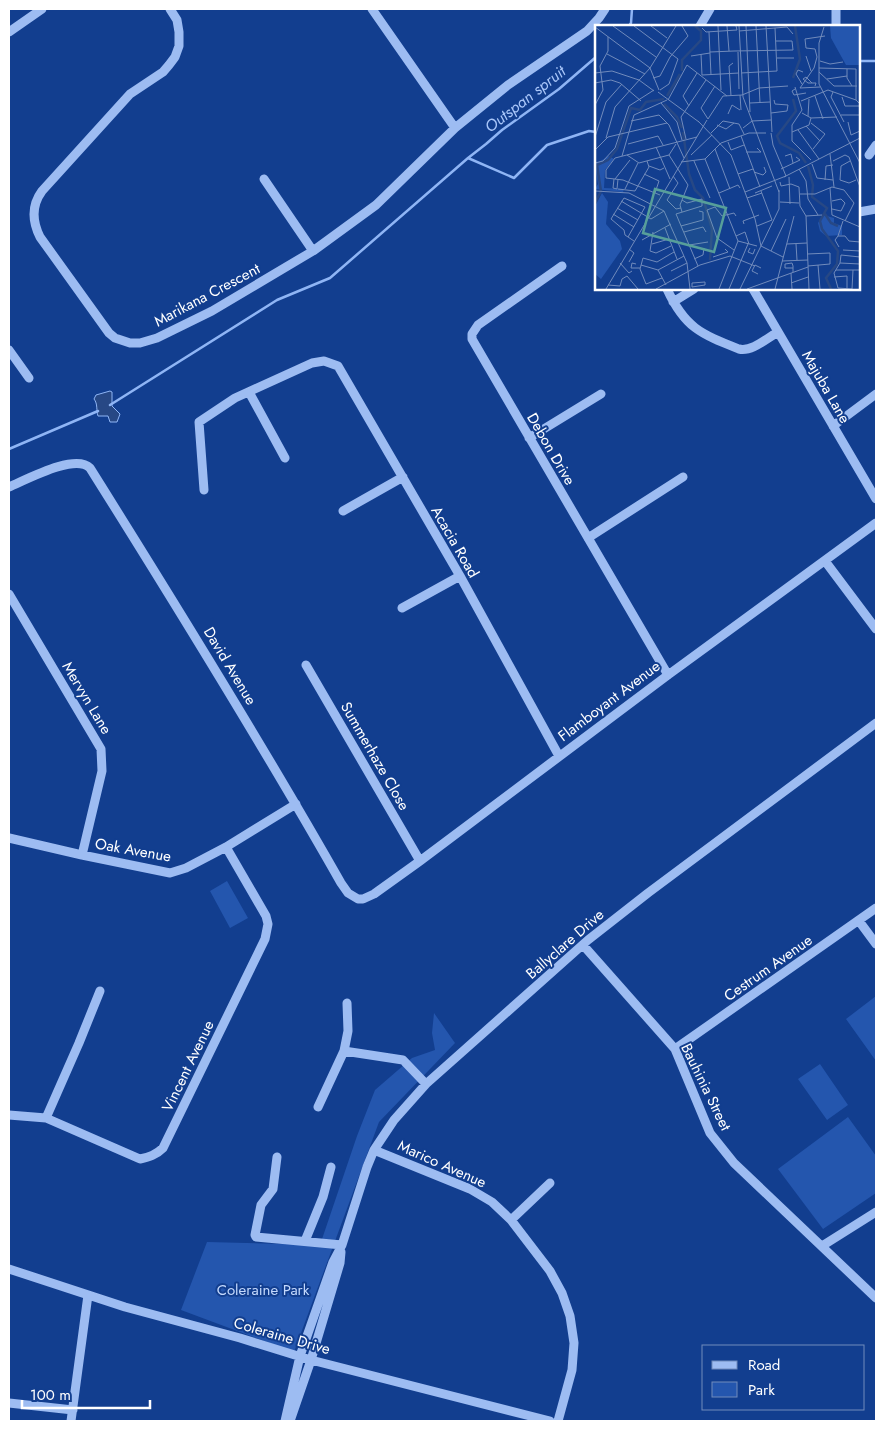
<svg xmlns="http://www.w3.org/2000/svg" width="885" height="1430" font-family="Jost,sans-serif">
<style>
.green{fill:#2456ae}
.water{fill:#274885;stroke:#8fb5f5}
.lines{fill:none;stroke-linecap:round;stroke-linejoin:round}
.stream{stroke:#8fb5f5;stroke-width:2.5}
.minor{stroke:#9dbcf2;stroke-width:9}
.labels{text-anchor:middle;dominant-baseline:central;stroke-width:4;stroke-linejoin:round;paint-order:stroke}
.street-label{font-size:15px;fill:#fff;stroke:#123e8f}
.park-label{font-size:15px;fill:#c4d9fd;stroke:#123e8f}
.water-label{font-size:16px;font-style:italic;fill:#a9c6f9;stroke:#123e8f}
.inset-river{fill:none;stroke:#274885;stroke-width:2.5}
.inset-road{fill:none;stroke:#718bbc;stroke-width:1}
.view{fill:#579f9a;fill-opacity:0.15;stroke:#579f9a;stroke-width:2.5}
.inset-edge{fill:none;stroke:#fff;stroke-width:2.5}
</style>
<rect width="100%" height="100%" fill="#123e8f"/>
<path class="green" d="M227 881 248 918 230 928 210 891Z
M876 996V1061L846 1019Z
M434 1013 455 1043 379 1122 294 1352 181 1310 207 1242 320 1245 357 1136 375 1090 412 1058 435 1050 432 1033Z
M820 1064 848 1105 827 1120 798 1079Z
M848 1117 876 1156V1193L823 1229 778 1169Z"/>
<path class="water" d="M110 391 112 392V406L120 414 117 422H110L108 416H98C96 410 98 404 94 399L96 395Z"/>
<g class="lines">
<path class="stream" d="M629 26 631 23 632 9
M859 61H876
M468 158 486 144 502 130 559 89 596 57
M110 405 277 300 330 278 468 158 514 178 547 145 589 131 596 132
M9 449 98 411"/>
<path class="minor" d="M170 9 177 20 179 32V46L175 57 169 65 163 72 130 94 42 191C31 206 32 221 40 237L109 333 115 338 130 343H140L157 338 212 311 313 251 376 205 455 128 508 85 587 31 599 18 605 9
M372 9 455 128
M836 9V26
M700 26 710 9
M9 32 42 9
M869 155 876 145
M264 179 313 251
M859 212 876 209
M562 266 478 325 472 334V339L668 675
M667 289C685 328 701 334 739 349 752 352 767 338 778 332
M753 289 876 499
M673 302 694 289
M9 350 29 378
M249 392 285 458
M833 426 876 394
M529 438 601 394
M9 487C26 480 75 453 90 468 176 605 261 742 341 883L348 893 358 899H363L374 894 420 861 668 675 876 523
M204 490 199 422 235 398 312 363 324 361 338 366 460 576 559 756
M343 511 403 477
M588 538 683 477
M825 561 876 629
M9 594 101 749 102 771 82 855
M402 608 460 576
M306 665 420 861
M9 838 82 855 170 873 186 868 226 847 296 804
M859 921 876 944
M583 945 675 1049 710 1133 734 1163 876 1298
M675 1049 876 908
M344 1051 348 1031 347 1003
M318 1107 344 1051 403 1060 426 1084
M9 1115 46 1118 140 1159C149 1157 156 1155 163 1148L265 939 268 924 266 916 226 847
M46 1118 79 1043 100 991
M374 1150 470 1189 492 1202 511 1220 550 1271 562 1293 570 1316 574 1343 572 1370 558 1421
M277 1157 273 1189 261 1205 255 1235 256 1237 342 1245
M511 1220 550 1183
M305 1241 323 1197 331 1167
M822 1246 876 1212
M9 1269 125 1307 240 1338 311 1360 550 1421
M9 1403 73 1410
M71 1421 88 1295
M285 1421 300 1356 333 1262 342 1245 367 1167 374 1150 394 1120 426 1084 588 940 648 893 876 723
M290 1421 311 1360 340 1263 341 1252"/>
</g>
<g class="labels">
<g class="street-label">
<text transform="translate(207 295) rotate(-28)">Marikana Crescent</text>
<text transform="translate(826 387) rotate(60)">Majuba Lane</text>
<text transform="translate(551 449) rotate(60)">Debon Drive</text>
<text transform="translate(455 542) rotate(60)">Acacia Road</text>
<text transform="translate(230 666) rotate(59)">David Avenue</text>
<text transform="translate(87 698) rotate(59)">Mervyn Lane</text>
<text transform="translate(609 701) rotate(-37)">Flamboyant Avenue</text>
<text transform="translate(375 756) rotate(60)">Summerhaze Close</text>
<text transform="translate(133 850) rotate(10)">Oak Avenue</text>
<text transform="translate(565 944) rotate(-41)">Ballyclare Drive</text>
<text transform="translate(768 968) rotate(-35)">Cestrum Avenue</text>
<text transform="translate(188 1066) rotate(-64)">Vincent Avenue</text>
<text transform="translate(706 1087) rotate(64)">Bauhinia Street</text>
<text transform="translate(442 1164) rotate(24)">Marico Avenue</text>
<text transform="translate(282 1336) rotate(16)">Coleraine Drive</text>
</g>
<g class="park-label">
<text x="263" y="1290">Coleraine Park</text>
</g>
<g class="water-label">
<text transform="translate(525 99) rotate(-38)">Outspan spruit</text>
</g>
</g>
<g transform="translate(595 25)">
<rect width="265" height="265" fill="#123e8f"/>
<path d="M235 1H265V40H251L236 13ZM14 131 19 134 10 145 9 163 29 164 28 167 0 164 3 159 0 139ZM7 168 13 177 11 199 25 216 27 224 6 254 0 249V181ZM228 190 239 193V198L247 201V210L231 211 225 206 223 198Z" fill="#2456ae"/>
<path class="inset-river" d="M87 46V35L106 15V6L100 1M198 53 205 34 200 1M72 71 85 49M198 74 201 86 182 111 185 118 204 128 211 138M69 79 82 92 87 103M88 107 94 149 100 165 108 173 117 204 115 235M213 141 218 160 217 172 232 183 225 196 227 204 243 226 242 239 231 253 236 264M0 178 6 166 2 140 13 135 22 124 36 83 45 85 51 77 69 74M230 189 236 198 243 201"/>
<path class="inset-road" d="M18 1 61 32M39 1 83 34 74 59 65 65M56 1 72 13M123 1 126 65M132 1 134 26M144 1 148 72 184 167M151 1 155 87M161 1 165 78M171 1 177 107M0 2 55 43 64 65M229 2 224 18V59L265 138M107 3 111 7 142 5 141 1M144 6 192 2 198 9M114 7 116 50M139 26 198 25 197 16H181M115 27 139 26M143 27 144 64M12 29 50 49M106 29 107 50M96 31 115 28M211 31 216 46M182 33H199M225 36 235 39 248 37M224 43 261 44V75M252 44V53L257 61M224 47 239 61H262M0 48 17 46 44 55 59 66M146 48 182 46 180 3M107 50 144 48M58 53 65 51 75 32 93 11 87 1M232 54 252 51M0 58 16 55 25 58 46 76M217 58 211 52 208 54 213 58H221L220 61M207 59 201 49 203 45 208 47M200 62 207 85 197 100V116L216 135M205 63 219 43 222 32 220 24 211 23 210 14 230 11M205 63 225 62M200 64 197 66 199 70 211 68M63 67 104 97M238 67 236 72 249 97M145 70 146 85M128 71 147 70 164 63 193 61M136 71 134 41 138 38M220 71 228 94M247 72 250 81H265M73 75 92 40 132 71M206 76 233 65 261 75 265 79M66 78 82 97 87 115M155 78 175 77M0 80 8 65 5 41 13 26V12M94 81 88 71 102 48M176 88 192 86 193 80 180 79 179 75M207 88 216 93 242 92M133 89 137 80 145 85M246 90H265M213 91 214 74M113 94 106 83 120 61M113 94 128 71M36 96 64 90 74 100 89 133M103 96 136 130 160 194 166 221M253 97 256 110 265 106M216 98 230 109 218 124M122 100 131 104 139 98M211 101 225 116M148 103 157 96 176 95M203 105 224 134M197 107 214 100 216 93M116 108 128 96 144 99 149 109M176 108 178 120 191 151M146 111 165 162M0 112 11 77 27 59M11 113 20 82 55 43 81 1M91 114 86 92 111 55M133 117 136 125 149 120M33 119 63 111 68 120M61 122 75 154M120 124 135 164M0 125 13 112 72 98M151 127H166L162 123M235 129 239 162M32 130 44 138 74 130 81 119M74 130 93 160 85 180 87 187M96 130 117 110M27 131 39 90 72 75M190 131 196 129 198 138M110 134 143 216M99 136 115 173M238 136 250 130 254 132 265 162M255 136 246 141 245 155 254 158 261 155M86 137 110 134 126 118 154 108H171M0 138 8 136 20 123 34 81 59 65M217 139 222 153 238 155M54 141 65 145 69 143M186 144 205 135 201 132M204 144 211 156 213 174 223 190M159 147 168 150 171 147 169 142M49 149 64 156 60 168M143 149 158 144M78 151 83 158 72 175 81 184 86 183M189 152 265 113M194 152 195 179M19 154 18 163 22 164 23 154M20 154 35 135M230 155 231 141 238 140M185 157 186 161 196 159 204 162 205 181 211 191 214 264M235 163 237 190 265 202M23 164 40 166 54 142 52 136M30 164 43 138M0 166 34 168 69 186 92 238 95 264M150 167 191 151M124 168 143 160 145 163M160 168 177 161M205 169H220L237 162 249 165 259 178 250 196M65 170 28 155 11 153V145L20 133 102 112M152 173 167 168M87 175 92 178 107 174V181L81 189 103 241M26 176 56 194 69 186M237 176 246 174 250 178 246 186 237 184M185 177 204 178M22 183 43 195M18 189 39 202M211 191 227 190M149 199 148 196 164 190M86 201 108 195V187L104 186M162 201 177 195 166 166M70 203 82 234M58 207 55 226 61 228 76 221M89 207 108 202 111 207M141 211 150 207 154 219M243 211 248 196M33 212 50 182 29 173 16 194 29 205 30 210 39 216M47 215 76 199M143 216 162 221M57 219 74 214M192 219 212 218M201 219 202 235M94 220 113 217M166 221 188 232M244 222 240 215 243 211H250L254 216 265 217M155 223 153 227 158 229 160 224M34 224 39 228 34 237M139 225 122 213 112 185 120 182 127 191 139 188 141 191M248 225 265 226M176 226 191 194M212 229 235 228V239M118 232 133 227 130 224M99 234 108 230 109 223M187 236 213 235M25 238 34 248 37 246M245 238 265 239M41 239 37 238 36 243H45M46 240 63 245 89 231M223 240 225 264M213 241 235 239M198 243H190V239L197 238 198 241V247M63 245 71 260M241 245H265M76 246 92 238M196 248 197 264M163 249 157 246 160 240 166 243M239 252 252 251V264M67 253 51 259 45 244 48 233 62 237 79 227M110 257V260L97 262V258ZM196 258 213 252M13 260 25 261 27 254 32 251 43 264M11 264 112 95M61 264 105 240 135 231 160 241M124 264 143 216M134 264 153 219M145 264 184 184V165M152 264 213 242M180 264 199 191M257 264 243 263 239 248 245 238 246 230 265 232M257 264 258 245"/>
<path class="view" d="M60 164 131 183 119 227 48 208Z"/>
<rect width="265" height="265" class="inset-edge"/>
</g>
<rect width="885" height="1430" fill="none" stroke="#ffffff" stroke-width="20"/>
<rect x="702" y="1345" width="162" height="65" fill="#123e8f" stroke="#718bbc"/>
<rect x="712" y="1361" width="25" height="8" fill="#9dbcf2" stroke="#718bbc"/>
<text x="748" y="1370" font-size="15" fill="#ffffff">Road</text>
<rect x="712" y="1382" width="25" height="15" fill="#2456ae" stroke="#718bbc"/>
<text x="748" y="1395" font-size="15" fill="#ffffff">Park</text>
<path d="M22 1400v8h128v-8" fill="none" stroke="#ffffff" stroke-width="2.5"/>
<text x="30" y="1400" font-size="15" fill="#ffffff" stroke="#123e8f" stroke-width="4" paint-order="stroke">100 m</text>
</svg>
